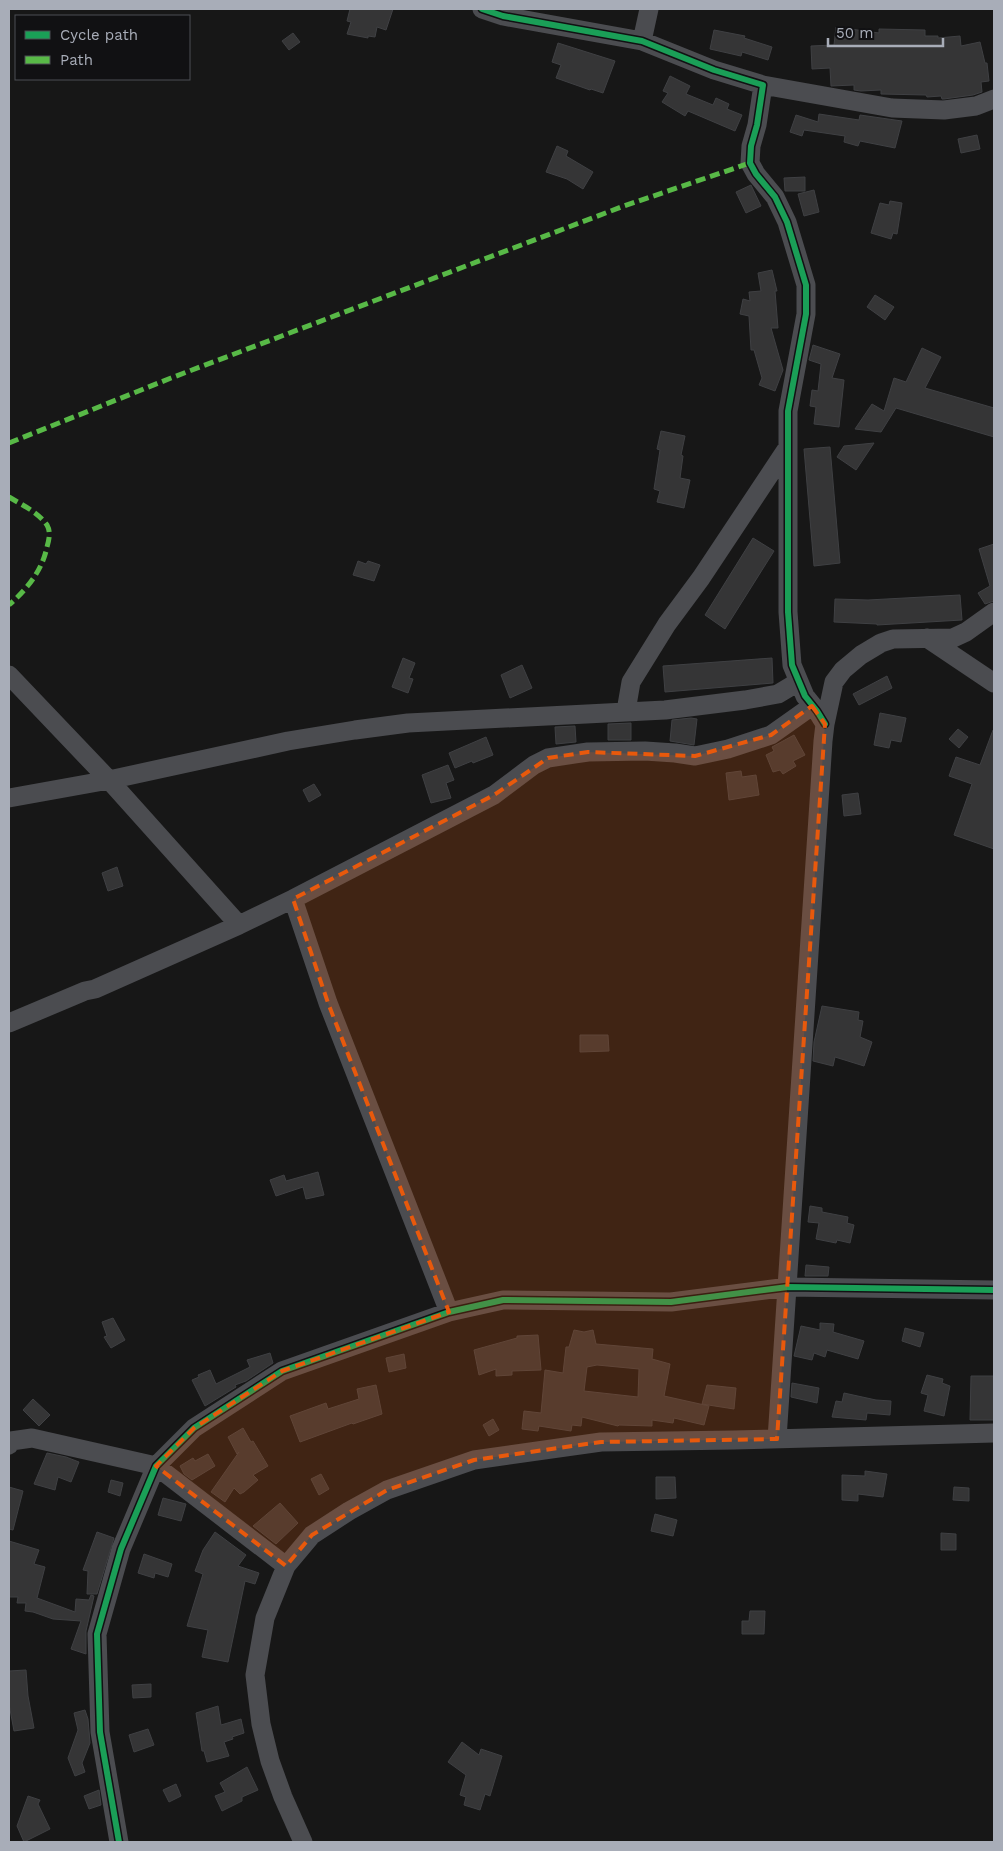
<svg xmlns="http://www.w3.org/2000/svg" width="1003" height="1851" font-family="'Work Sans',sans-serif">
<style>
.building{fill:#353536;stroke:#3f4043;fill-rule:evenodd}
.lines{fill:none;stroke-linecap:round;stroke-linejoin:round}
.minor{stroke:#4b4c50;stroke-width:19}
.quiet{stroke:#58b947;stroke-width:5;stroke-dasharray:10 5;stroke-linecap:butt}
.cycleway-casing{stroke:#111113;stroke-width:9}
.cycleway{stroke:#1a9f57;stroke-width:6}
.marked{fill:#e8590c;fill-opacity:0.2;stroke:#e8590c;stroke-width:4;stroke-dasharray:10 6;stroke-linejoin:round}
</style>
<rect width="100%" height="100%" fill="#171717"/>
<path class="building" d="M350 9H393L386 30 377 27 375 37 368 36V38L347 34 351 22 347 21Z
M836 27 879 33V29L925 30V36H938V38L960 36 961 46 980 42 985 63H987L989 81 981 82 982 92 973 95 944 99H942L941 96 927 97 926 95 881 94V90L861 91 854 90V85L831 86 830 68 812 69 811 46 834 45Z
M714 30 745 36 744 38 772 47 768 60 742 52 741 56 710 49Z
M293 33 300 42 289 50 282 41Z
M558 43 615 61 603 93 591 89 590 90 556 78 561 65 552 62Z
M670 76 690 86 686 94 713 105 716 98 729 104 727 109 742 115 735 131 688 111 685 116 662 102 668 93 663 91Z
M819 114 859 120 860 115 902 121 895 148 860 141 858 146 844 142 845 136 804 130 802 136 790 132 796 115 818 122Z
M977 135 980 149 961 153 958 139Z
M557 146 568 151 566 156 593 172 583 189 567 179 546 172Z
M805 177V191H785L784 178Z
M751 185 761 206 746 213 736 192Z
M814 190 819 212 804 216 798 194Z
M890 201 902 203 897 234 893 233 891 239 871 233 880 203 889 205Z
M772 270 777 291H775L778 328H771L783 370 775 391 759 385 762 378 754 350H751L749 316 740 314 743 299 750 301 749 292 761 291 758 273Z
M875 295 894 307 885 320 867 307Z
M813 345 840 354 832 378 844 380 839 427 814 424 816 407 810 406 812 390 818 391 821 364 809 360Z
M922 348 941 357 925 388 994 408V437L896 408 881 432 855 429 872 404 884 411 894 378 906 382Z
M661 431 685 436 681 455 683 456 680 478 690 480 684 508 657 502 660 491 654 489 660 450 657 449Z
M874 443 856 470 837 457 844 446Z
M830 447 840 563 814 566 804 449Z
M753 538 774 551 725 629 705 615Z
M994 544V601L985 604 978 593 990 586 979 549Z
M358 561 366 564 368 561 380 565 374 581 353 575Z
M960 595 962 620 877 625V624L834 622 835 599 868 600Z
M403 658 415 663 409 678 413 679 408 693 392 687Z
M772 658 773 683 665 692 663 666Z
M522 665 532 688 510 698 501 675Z
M887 676 892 688 859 705 853 694Z
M880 713 906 718 901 742 891 740 889 748 874 745Z
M691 718 697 719 694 745 670 741 672 720Z
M631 723V740H608V724Z
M575 726 576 742 556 744 555 727Z
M958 729 968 737 959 748 949 739Z
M993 730 994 731V849L954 835 972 784 949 776 956 757 980 765Z
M794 735 805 755 793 761 796 766 783 774 780 770 773 772 766 755 774 751 772 747Z
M486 737 493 755 473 763 472 761 455 768 449 753Z
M448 765 454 780 446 783 451 798 431 803 422 775Z
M741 771 742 777 756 775 759 795 729 800 726 773Z
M314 784 321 795 309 802 303 790Z
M858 793 861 814 844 816 842 795Z
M117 867 123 886 108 891 102 873Z
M822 1006 859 1012 858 1020 863 1021 860 1037 872 1042 864 1066 835 1057 833 1066 813 1061 814 1042Z
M580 1035H608L609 1051 580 1052Z
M318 1172 324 1195 306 1199 303 1187 276 1196 270 1180 284 1175 286 1181Z
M810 1206 822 1208V1212L848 1217 847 1223 854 1225 850 1243 837 1240 836 1243 816 1239 819 1223 808 1222Z
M806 1265 829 1267 828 1276H805Z
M113 1318 125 1340 111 1348 104 1337 107 1336 102 1322Z
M820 1323 834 1324 833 1332 864 1341 858 1359 827 1350 825 1357 814 1353 812 1360 794 1356 801 1326 820 1330Z
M905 1328 924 1333 920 1347 902 1341Z
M574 1330 584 1332 593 1330 596 1344 653 1349 652 1359 670 1364 664 1396 709 1406 704 1425 674 1418 673 1423 652 1420V1426L619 1425 618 1426 582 1417 581 1426 572 1425 571 1431 539 1426 538 1431 522 1429 524 1411 541 1413 545 1370 563 1373 566 1347H569ZM597 1365 639 1369 638 1397 584 1391 587 1367Z
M538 1335 541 1370 512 1371V1375L496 1376V1369L479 1375 474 1350 517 1338V1336Z
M270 1353 273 1363 246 1381 235 1385 236 1387 205 1406 192 1380 199 1377 198 1375 210 1370 216 1384 250 1367 247 1360Z
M404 1354 406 1368 389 1372 386 1358Z
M927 1375 943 1379 942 1383 950 1386 944 1416 924 1411 928 1395 921 1393Z
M971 1376H994V1420H970Z
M792 1383 819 1388 817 1403 791 1397Z
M376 1385 382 1414 353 1424 352 1423 300 1442 290 1416 326 1403 328 1409 359 1399 357 1389Z
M707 1385 736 1388 734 1409 702 1404Z
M844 1393 876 1400 891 1401 890 1415 867 1413 866 1420 832 1417 836 1401 842 1402Z
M33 1399 50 1415 39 1426 23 1410Z
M493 1419 499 1430 489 1436 483 1425Z
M243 1428 251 1442 253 1441 268 1466 253 1475 258 1480 244 1492 240 1494 234 1488 225 1502 211 1492 239 1452 237 1454 228 1437Z
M47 1453 66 1457 79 1462 71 1482 58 1477 55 1490 34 1484Z
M208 1454 215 1466 192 1480 184 1474 180 1466 193 1458 195 1461Z
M865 1471 887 1474 883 1497 858 1494V1501L842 1500V1475L865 1476Z
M321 1474 329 1489 319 1495 311 1479Z
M656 1477H675L676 1498 656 1499Z
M111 1480 123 1483 120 1496 108 1492Z
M9 1487 23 1491 13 1530 9 1529Z
M954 1487 969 1488V1501L953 1500Z
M163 1498 186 1504 181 1521 158 1515Z
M280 1503 298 1523 276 1544 253 1526Z
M655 1514 677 1520 673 1536 651 1531Z
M97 1532 114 1538 97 1594H87L88 1571 83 1570Z
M215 1532 246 1555 238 1566 259 1573 255 1584 245 1581 228 1662 202 1657 208 1630 187 1626 203 1574 195 1571 203 1550Z
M941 1533 956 1534V1550H941Z
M9 1541 39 1550 34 1564 45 1567 37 1598 75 1612 76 1599 89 1600 91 1595 94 1596 86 1631V1654L71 1649 81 1621 53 1619 33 1612 25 1611 26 1603H17L18 1597H9Z
M144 1554 172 1564 168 1577 155 1573 154 1578 138 1573Z
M750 1611H765L764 1634H742V1621H749Z
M26 1670 28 1696 34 1728 14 1731 9 1704V1671Z
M151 1684V1697L133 1698 132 1685Z
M218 1706 221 1725 241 1719 244 1733 232 1737 233 1739 224 1742 229 1756 207 1762 204 1751H202L196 1713Z
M85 1710 88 1719 90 1743 82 1763 85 1772 75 1776 68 1758 78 1730 74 1713Z
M148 1729 154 1745 134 1752 129 1735Z
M462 1742 479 1755 481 1749 502 1756 490 1796 485 1794 480 1810 464 1805 466 1797 460 1795 466 1775 448 1762Z
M247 1767 258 1790 242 1797V1801L222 1811 215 1796 225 1792 220 1783Z
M176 1784 181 1796 169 1802 163 1790Z
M99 1790 101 1805 89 1809 84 1796Z
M28 1796 40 1800 38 1804 50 1829 24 1842 17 1826Z"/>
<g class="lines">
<path class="minor" d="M482 9 503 16 642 41 714 70 763 85 757 125 751 146 750 163 756 174 775 197 787 222 806 285V314L788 411V612L792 665 805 696 817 711 825 724
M642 41 649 9
M763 85 892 108 944 110 976 106 994 99
M927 638 994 683
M9 675 109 780 239 925
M626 711 631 682 667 624 701 578 788 447
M9 798 109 780 288 741 355 730 408 723 665 710 745 700 778 694 798 682
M293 899 328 1003 449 1312
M9 1023 85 991 95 989 239 925 293 899 494 795 534 765 548 758 588 752 645 751 675 753 695 756 728 749 771 735 812 706
M777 1439 823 741 825 724 834 682 843 670 861 655 881 643 893 639 953 638 966 632 994 612
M9 1445 11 1441 32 1438 156 1466 286 1566
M119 1842 100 1732 97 1634 121 1549 156 1466 194 1428 282 1371 449 1312 503 1300 671 1302 788 1287 994 1290
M303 1842 283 1797 270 1761 261 1724 255 1675 265 1618 286 1566 312 1535 349 1511 387 1490 474 1460 601 1442 734 1440 994 1433"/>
<path class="quiet" d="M9 443 171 378 624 206 750 163
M9 497C22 505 38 512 47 525 51 532 49 540 47 547 42 571 27 589 9 605"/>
<defs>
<path id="cycleway" d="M482 9 503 16 642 41 714 70 763 85 757 125 751 146 750 163 756 174 775 197 787 222 806 285V314L788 411V612L792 665 805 696 817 711 825 724
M119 1842 100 1732 97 1634 121 1549 156 1466 194 1428 282 1371 449 1312 503 1300 671 1302 788 1287 994 1290"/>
</defs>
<use href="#cycleway" class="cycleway-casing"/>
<use href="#cycleway" class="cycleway"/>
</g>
<path class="marked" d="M812 706 825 724 777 1439 601 1442 474 1460 387 1490 312 1535 286 1566 156 1466 194 1428 282 1371 449 1312 328 1003 293 899 494 795 548 758 588 752 695 756 771 735Z"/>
<rect width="1003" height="1851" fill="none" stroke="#a8adb8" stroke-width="20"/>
<rect x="15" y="15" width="175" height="65" fill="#111113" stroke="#4d4f55"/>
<rect x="25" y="31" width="25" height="8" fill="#1a9f57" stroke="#4d4f55"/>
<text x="60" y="40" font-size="15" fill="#a8adb8">Cycle path</text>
<rect x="25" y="56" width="25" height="8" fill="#58b947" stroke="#4d4f55"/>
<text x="60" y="65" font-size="15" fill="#a8adb8">Path</text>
<path d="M828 38v8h115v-8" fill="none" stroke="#a8adb8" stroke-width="2.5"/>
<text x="836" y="38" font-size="15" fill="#a8adb8" stroke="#111113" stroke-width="4" paint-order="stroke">50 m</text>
</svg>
